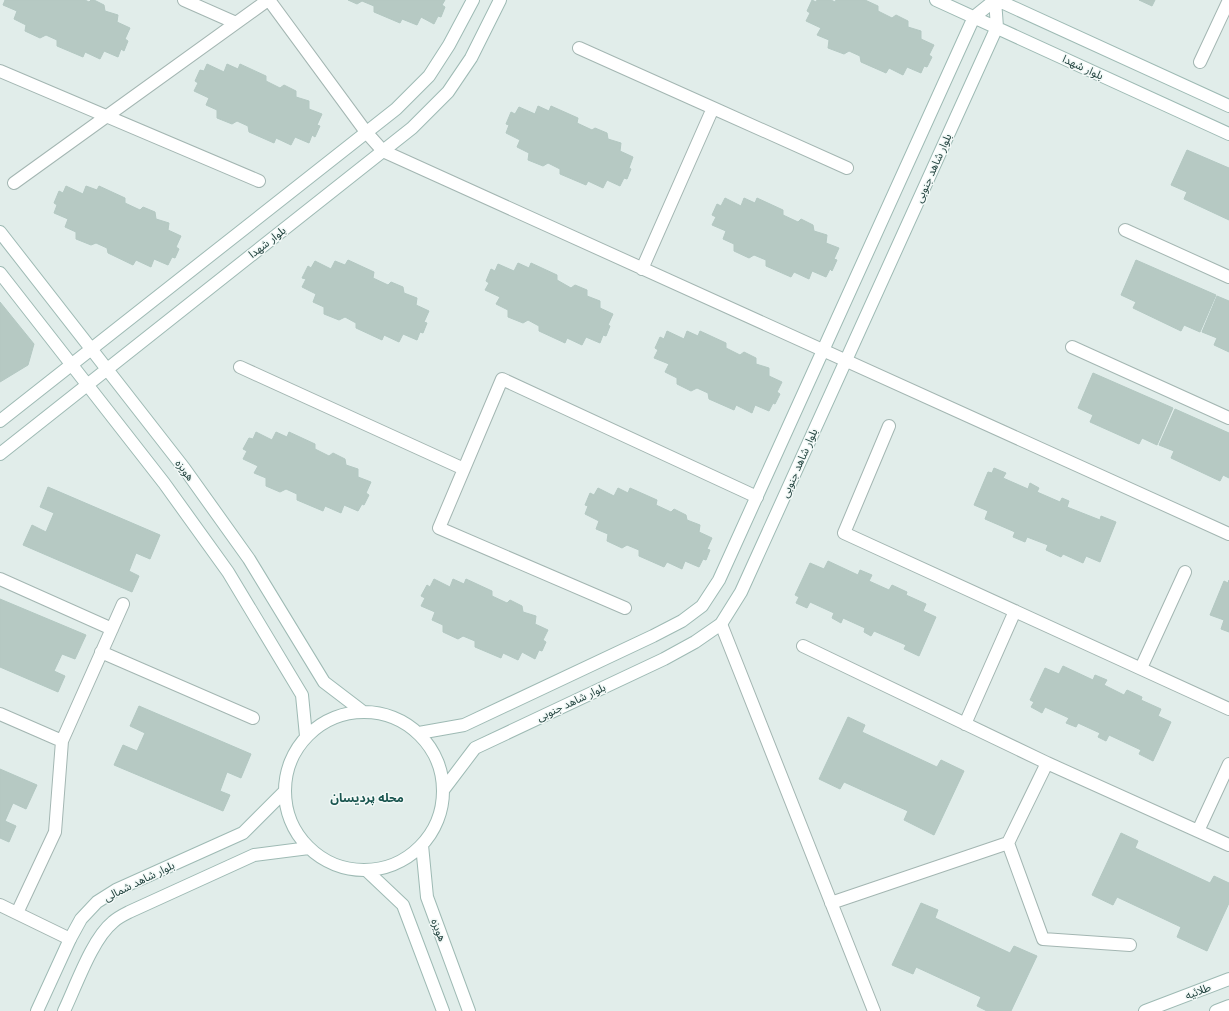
<svg xmlns="http://www.w3.org/2000/svg" width="1229" height="1011" font-family="Mulish,'Noto Sans Arabic',sans-serif">
<style>
.building{fill:#b6c9c3;stroke:#b3c8c2}
.lines{fill:none;stroke-linecap:round;stroke-linejoin:round}
.street-casing{stroke:#a3b6b2;stroke-width:14}
.secondary-casing{stroke:#9ebab4;stroke-width:14}
.street{stroke:#fff;stroke-width:12}
.secondary{stroke:#fff;stroke-width:12}
.labels{text-anchor:middle;dominant-baseline:central;stroke-width:3;stroke-linejoin:round;paint-order:stroke}
.street-label{font-size:11px;fill:#1f403c;stroke:#f2f9f7}
.neighbourhood-label{font-size:12px;font-weight:bold;fill:#19554f;stroke:#f2f9f7}
</style>
<rect width="100%" height="100%" fill="#e1edea"/>
<path class="building" d="M5 0H85L89 2 91 0H94L104 5 105 11 118 15 117 22 130 28 125 39 128 41 124 51 121 49 118 57 104 51 100 59 85 52 83 57 57 46V40L46 35 40 38 25 31 26 25 14 19 17 11 3 5Z
M348 0H445L442 5 445 7 441 17 438 16 434 24 421 17 417 25 402 19 400 23 374 12V6L362 1 357 4Z
M812 0 816 2 817 0H831L835 2 836 0H865L878 6V11L892 18 896 15 908 21V27L921 31V39L934 45 929 55 932 57 927 67 924 66 921 73 907 67 903 75 889 68 886 73 861 62 860 56 849 51 844 54 828 48 829 40 817 35 821 28 806 21 810 13 807 11Z
M1139 0H1155L1152 6Z
M207 64 224 72 227 64 238 69 240 64 266 76V81L280 88 284 85 296 91V97L309 101V109L322 114 317 125 320 126 315 137 312 135 309 143 295 137 291 145 276 138 274 143 249 132 248 126 237 121 232 124 217 118V110L206 105 209 98 194 91 198 83 195 81 200 70 204 71Z
M538 106 549 111 551 106 578 118 577 123 592 130 595 128 607 133 608 139 621 143 620 151 633 157 629 168 631 169 627 179 624 178 620 186 607 180 603 188 588 181 586 185 560 174V169L548 163 543 166 528 160 529 153 517 147 520 140 506 133 509 125 506 124 511 112 515 114 519 107 535 114Z
M1187 150 1229 168V220L1184 199 1187 192 1171 185Z
M66 186 83 194 86 186 97 190 99 186 125 198V203L140 210 143 207 155 212 156 219 169 223 168 230 181 236 176 247 179 249 175 258 172 257 168 265 154 259 151 267 136 260 133 265 108 253 107 248 96 243 91 245 76 239V232L65 227 68 219 54 213 57 205 54 203 59 191 63 193Z
M725 198 741 206 744 198 755 203 757 198 783 210V215L798 222 801 219 813 225 814 231 827 235 826 243 839 248 834 259 837 260 832 271 830 269 826 277 812 271 809 279 794 272 791 277 766 266V260L754 255 749 258 734 251V244L723 239 726 231 712 225 716 217 712 215 717 204 721 206Z
M348 260 374 272 373 278 388 285 391 282 403 287 404 293 417 298 416 305 429 311 424 322 427 323 423 333 420 332 417 340 403 334 399 342 384 335 382 340 356 328V323L345 317 339 320 324 314V307L313 302 316 294 302 287 306 279 302 278 308 266 311 268 315 261 331 269 335 261 345 265Z
M1136 260 1216 295 1200 332 1184 325 1181 331 1133 308 1136 302 1121 295Z
M518 263 529 268 531 263 557 275V280L571 288 575 285 587 290V296L600 301V308L613 314 608 325 610 326 606 336 603 335 600 343 586 337 582 345 567 338 565 343 539 331V326L528 320 523 323 508 317V310L496 304 500 297 485 290 489 283 486 281 491 269 495 271 498 264 514 271Z
M1217 296 1229 301V352L1214 345 1217 338 1202 332Z
M0 302 34 344 28 365 0 382Z
M667 331 684 339 687 331 698 336 700 331 726 343V348L740 355 744 352 756 358V364L769 368V376L782 382 777 392 780 394 775 404 773 403 769 411 755 405 752 413 736 405 734 410 709 399 708 393 697 388 691 391 677 384V378L665 372 669 364 654 358 658 350 655 348 660 337 664 339Z
M1093 373 1173 408 1157 445 1142 438 1139 444 1090 422 1093 415 1078 408Z
M1175 409 1229 433V478L1223 475 1220 481 1171 458 1174 451 1159 445Z
M256 432 272 440 276 432 287 437 289 432 315 444V449L329 456 333 453 345 459 346 465 358 469V477L371 482 366 493 369 495 364 505 362 504 358 511 344 505 341 513 325 506 323 511 297 500V494L286 489 280 492 266 486V478L254 473 258 466 243 459 247 451 243 449 249 438 253 439Z
M994 468 1006 473 1003 478 1028 489 1030 483 1039 488 1037 492 1060 502 1062 498 1069 501 1067 507 1100 520 1101 516 1116 522 1100 562 1086 556 1083 563 1063 554 1061 557 1046 550 1048 545 1027 537 1025 542 1013 537 1015 532 985 519 988 511 974 505 988 472 992 473Z
M48 487 160 535 150 559 136 553 129 571 139 576 132 592 23 545 32 525 46 532 54 513 40 507Z
M598 488 614 496 618 488 628 493 630 488 657 500 656 505 671 512 674 509 686 515 687 520 700 525 699 532 712 538 707 549 710 550 706 560 703 559 699 567 685 561 682 569 667 562 664 567 639 556V550L627 545 622 548 607 541 608 534 596 529 599 521 585 514 588 506 585 505 590 493 594 495Z
M828 561 858 575 860 570 872 575 869 581 889 590 892 585 907 592 906 595 926 604 923 611 936 617 919 656 904 649 906 645 874 631 871 636 864 632 865 628 843 618 841 623 832 618 834 613 810 602 807 608 796 603 799 597 795 595 810 563 824 569Z
M434 579 450 587 453 579 464 584 466 579 492 591V596L507 603 510 600 522 606 523 612 536 616 535 624 548 630 543 640 546 642 542 651 539 650 535 659 522 652 518 660 503 653 501 658 475 647V641L463 636 458 639 443 632V625L432 620 435 612 421 606 425 598 421 596 427 585 430 587Z
M1229 580V632L1221 629 1224 620 1210 615 1224 581 1228 583Z
M0 599 86 635 75 659 62 654 54 671 65 676 58 692 0 667Z
M1063 666 1093 680 1095 675 1107 680 1104 685 1124 695 1127 690 1142 697 1141 700 1161 709 1158 716 1171 722 1153 761 1139 754 1141 750 1109 735 1106 741 1098 737 1100 733 1078 723 1076 727 1066 723 1069 718 1045 707 1042 713 1031 707 1034 702 1030 700 1045 668 1059 674Z
M139 706 251 754 241 778 227 772 220 791 230 795 223 811 114 765 123 745 137 751 145 733 130 726Z
M848 717 865 725 862 732 937 767 941 760 964 771 934 835 904 820 908 811 844 782 840 789 819 779Z
M0 769 37 785 26 809 13 803 5 821 16 826 9 842 0 838Z
M1121 833 1138 841 1135 848 1210 883 1214 876 1229 883V903L1207 951 1177 937 1181 927 1117 897 1113 905 1092 895Z
M921 903 938 910 935 918 1010 953 1014 946 1037 956 1011 1011H987L977 1006 981 997 916 967 913 974 892 965Z"/>
<g class="lines">
<defs>
<path id="street" d="M184 0 236 23
M269 0 366 132 383 151 1229 534
M579 48 713 108
M1200 62 1229 0
M0 71 259 181
M14 183 268 0
M1125 230 1229 277
M642 269 713 108 847 168
M1072 347 1229 418
M240 367 464 469
M889 426 844 533 1229 709
M0 579 112 629
M625 608 439 528 502 379 757 497
M721 624 874 1011
M803 646 1047 763 1229 845
M101 652 253 718
M1141 668 1185 572
M0 714 62 741
M965 724 1015 611
M1198 831 1229 764
M1008 843 1047 763
M831 903 1008 843 1043 939 1130 945
M0 905 70 939
M17 913 55 832 62 741 123 604"/>
<path id="secondary" d="M936 0 1229 134
M997 0 1229 106
M0 232 184 468 249 559 324 682 362 711
M0 273 164 483 228 572 302 695 306 736
M0 421 396 109 429 76 449 45 473 0
M0 454 412 128 448 92 471 58 500 0
M285 791a79 79 0 1 1 158 0a79 79 0 1 1-158 0Z
M419 733 464 725 653 636 682 621 702 606 719 580 974 17 995 0
M444 789 475 748 664 659 695 642 721 624 741 592 997 27 995 0
M422 845 427 897 469 1011
M366 870 403 905 443 1011
M37 1011 70 939 81 919 97 902 116 890 243 833 284 792
M64 1011C76 986 92 939 113 922 117 918 123 915 129 912L254 855 309 848
M1145 1011 1229 979
M1216 1011 1229 1006"/>
</defs>
<use href="#street" class="street-casing"/>
<use href="#secondary" class="secondary-casing"/>
<use href="#street" class="street"/>
<use href="#secondary" class="secondary"/>
</g>
<g class="labels">
<g class="street-label">
<text transform="translate(1083 67) rotate(25)">بلوار شهدا</text>
<text transform="translate(933 168) rotate(-66)">بلوار شاهد جنوبی</text>
<text transform="translate(267 242) rotate(-38)">بلوار شهدا</text>
<text transform="translate(799 463) rotate(-66)">بلوار شاهد جنوبی</text>
<text transform="translate(185 470) rotate(53)">هویزه</text>
<text transform="translate(571 702) rotate(-25)">بلوار شاهد جنوبی</text>
<text transform="translate(139 881) rotate(-26)">بلوار شاهد شمالی</text>
<text transform="translate(439 930) rotate(69)">هویزه</text>
<text transform="translate(1198 991) rotate(-21)">طلائیه</text>
</g>
<g class="neighbourhood-label">
<text x="367" y="797">محله پردیسان</text>
</g>
</g>
</svg>
